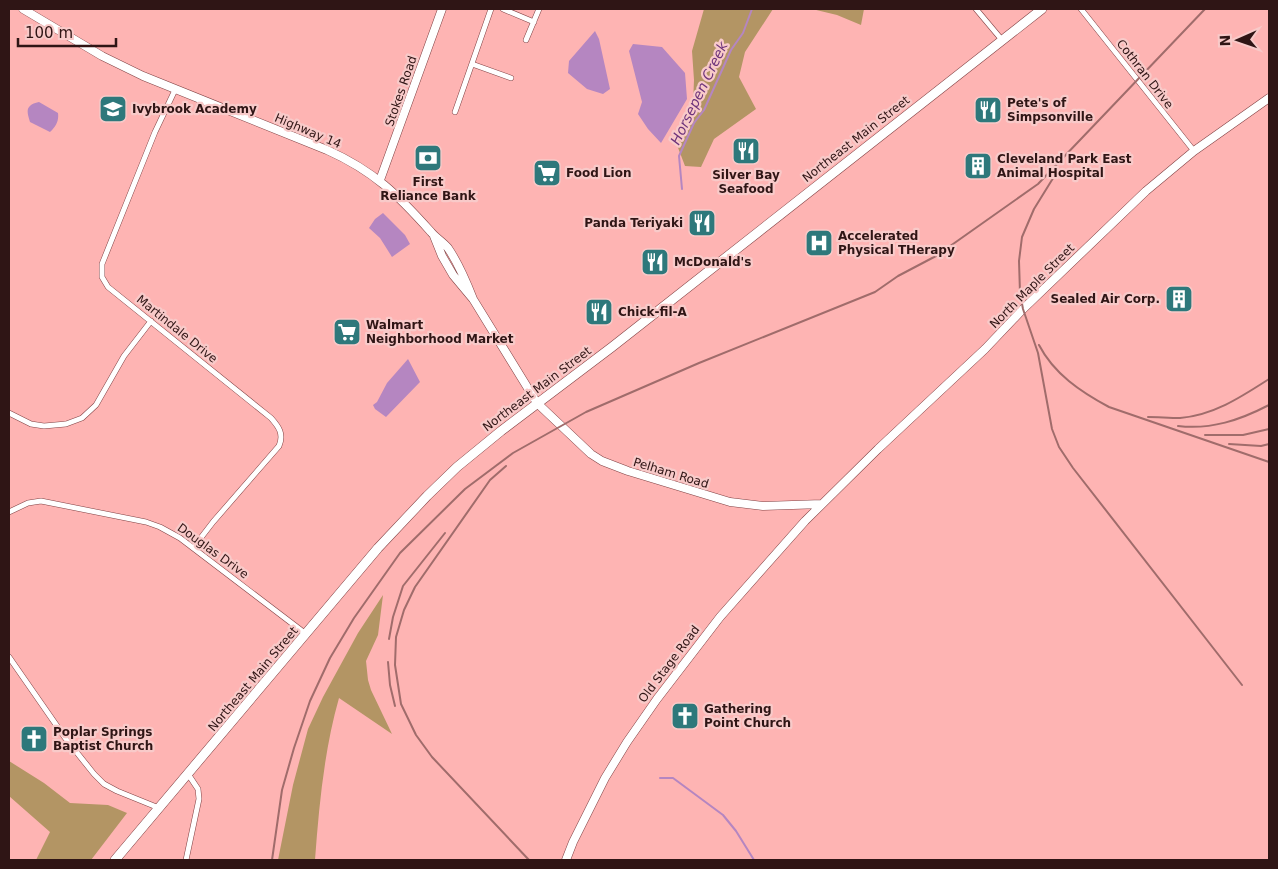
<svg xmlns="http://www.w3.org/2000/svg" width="1278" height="869" font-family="'DejaVu Sans',sans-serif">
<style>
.green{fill:#b39564}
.water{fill:#b586c1}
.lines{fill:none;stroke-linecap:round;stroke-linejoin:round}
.stream{stroke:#b586c1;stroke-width:2}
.street-casing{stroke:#824244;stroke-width:6}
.secondary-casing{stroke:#824244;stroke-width:9}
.primary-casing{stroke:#824244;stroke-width:10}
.street{stroke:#fff;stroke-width:5}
.secondary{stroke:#fff;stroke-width:8}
.primary{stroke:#fff;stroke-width:9}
.rail{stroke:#a06c6b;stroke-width:2}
.labels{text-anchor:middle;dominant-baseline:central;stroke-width:4.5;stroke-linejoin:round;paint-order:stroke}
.street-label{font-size:12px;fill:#2f1515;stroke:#f8cac9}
.poi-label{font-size:12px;font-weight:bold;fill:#2f1515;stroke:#f8cac9;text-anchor:start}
.water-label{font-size:14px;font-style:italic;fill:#6d337b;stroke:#f8cac9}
</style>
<rect width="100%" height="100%" fill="#feb4b3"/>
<path class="green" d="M704 9H773L745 52 739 77 756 109 714 139 701 167 685 166 677 145 679 131 693 104 694 80 692 51Z
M812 9H864L861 25 837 15Z
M383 595 378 635 366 661 368 680 371 690 392 734 339 698C324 751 319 806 315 860H278L293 785 308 729 323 697 358 633Z
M9 761 44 783 70 803 108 805 127 813 91 860H36L50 832 9 796Z"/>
<path class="water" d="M595 31 599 39 610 89 603 94 587 89 568 73 569 61Z
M633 44 662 47 685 73 687 99 661 143 648 129 638 114 642 102 629 51Z
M39 102 58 113C59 121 56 126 50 132L30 122C26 110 26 105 39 102Z
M383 213 405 235 410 244 392 257 380 238 369 228 375 219Z
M408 359 420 382 386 417 375 409 373 405 377 402 387 383Z"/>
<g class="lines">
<path class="stream" d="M682 189 679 156 694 123 704 110 731 50 743 33 752 9
M660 778H673L723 815 736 831 754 860"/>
<defs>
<path id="street" d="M503 9 534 22
M976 9 1002 40
M1081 9 1194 151
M526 40 539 9
M472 64 511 78
M175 90 155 132 102 264V277L108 287 271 418C279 427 284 434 279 446L213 522 193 548
M455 112 491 9
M9 413 31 424 44 426 66 424 82 418 96 405 124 356 151 321
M9 512 28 503 41 501 146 522 160 527 180 538 306 634
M9 657 66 739 94 774 104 784 117 791 159 808
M186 860 199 799 198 789 188 774"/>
<path id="secondary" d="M23 9 102 56 143 76 327 150C374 171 398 195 431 232 436 238 443 242 448 248 459 264 466 281 473 299
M380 180 442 9
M434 236 442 256 453 275 473 299 537 403 591 454 602 461 628 471 730 502 763 506 822 504
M566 860 573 842 605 778 627 742 657 699 720 617 805 521 878 449 985 349 1023 309 1146 191 1194 151 1269 98"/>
<path id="primary" d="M115 860 378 548 427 496 457 467 501 431 612 347 1042 9"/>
</defs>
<use href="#street" class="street-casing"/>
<use href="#secondary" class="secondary-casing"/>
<use href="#primary" class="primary-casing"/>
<use href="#street" class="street"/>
<use href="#secondary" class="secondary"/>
<use href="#primary" class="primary"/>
<path class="rail" d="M1055 175 1034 209 1022 237 1019 261 1020 293 1023 309 1038 353 1052 429 1059 447 1073 468 1242 685
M1039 345C1054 374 1081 392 1109 407L1269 462
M1148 417C1158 417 1169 418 1180 418 1214 415 1241 397 1269 379
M1178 426C1211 430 1240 420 1269 405
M1205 435H1243L1269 429
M1229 444 1261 446 1269 444
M506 466 490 480 415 587 404 610 396 637 395 665 401 704 416 735 432 757 529 860
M389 639 393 617 403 586 445 533
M388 662 390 685 395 706
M272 860 282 790 294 748 310 701 330 658 354 618 400 553 465 489 513 453 586 412 699 363 875 292 898 276 936 256 1038 184 1205 9"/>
</g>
<defs>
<symbol id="school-square" viewBox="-11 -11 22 22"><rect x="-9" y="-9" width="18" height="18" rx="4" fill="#2e787b" stroke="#f8cac9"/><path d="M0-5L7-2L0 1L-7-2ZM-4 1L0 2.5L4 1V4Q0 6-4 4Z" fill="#fff"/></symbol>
<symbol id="restaurant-square" viewBox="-11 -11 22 22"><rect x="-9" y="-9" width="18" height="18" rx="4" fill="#2e787b" stroke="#f8cac9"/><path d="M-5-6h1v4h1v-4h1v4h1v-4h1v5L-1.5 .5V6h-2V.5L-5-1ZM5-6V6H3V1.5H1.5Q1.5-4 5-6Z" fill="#fff"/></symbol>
<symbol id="bank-square" viewBox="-11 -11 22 22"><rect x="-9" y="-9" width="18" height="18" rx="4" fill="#2e787b" stroke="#f8cac9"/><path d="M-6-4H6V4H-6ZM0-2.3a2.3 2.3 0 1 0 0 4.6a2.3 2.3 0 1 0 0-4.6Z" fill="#fff"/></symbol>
<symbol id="building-square" viewBox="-11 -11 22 22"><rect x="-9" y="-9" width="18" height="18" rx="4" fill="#2e787b" stroke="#f8cac9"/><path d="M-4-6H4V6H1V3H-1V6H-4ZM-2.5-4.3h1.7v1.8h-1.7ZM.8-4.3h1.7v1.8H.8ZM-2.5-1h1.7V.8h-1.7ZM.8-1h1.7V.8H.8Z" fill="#fff"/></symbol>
<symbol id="supermarket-square" viewBox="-11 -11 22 22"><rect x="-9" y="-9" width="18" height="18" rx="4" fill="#2e787b" stroke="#f8cac9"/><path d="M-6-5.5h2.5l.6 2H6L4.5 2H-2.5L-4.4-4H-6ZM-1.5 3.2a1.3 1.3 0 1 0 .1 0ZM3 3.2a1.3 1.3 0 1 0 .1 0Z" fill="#fff"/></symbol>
<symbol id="hospital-square" viewBox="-11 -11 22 22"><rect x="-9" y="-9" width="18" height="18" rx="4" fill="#2e787b" stroke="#f8cac9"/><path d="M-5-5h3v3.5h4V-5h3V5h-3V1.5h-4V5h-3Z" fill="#fff"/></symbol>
<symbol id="church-square" viewBox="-11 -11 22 22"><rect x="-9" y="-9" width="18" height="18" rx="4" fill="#2e787b" stroke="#f8cac9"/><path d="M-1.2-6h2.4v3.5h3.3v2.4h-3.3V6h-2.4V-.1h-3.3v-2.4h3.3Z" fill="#fff"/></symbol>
</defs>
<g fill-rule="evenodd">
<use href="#school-square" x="97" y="93" width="32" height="32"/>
<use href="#restaurant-square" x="972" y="94" width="32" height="32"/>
<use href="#restaurant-square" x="730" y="135" width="32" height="32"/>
<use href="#bank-square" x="412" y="142" width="32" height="32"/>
<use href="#building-square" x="962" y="150" width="32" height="32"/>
<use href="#supermarket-square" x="531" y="157" width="32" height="32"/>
<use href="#restaurant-square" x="686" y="207" width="32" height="32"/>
<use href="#hospital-square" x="803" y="227" width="32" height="32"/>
<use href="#restaurant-square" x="639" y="246" width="32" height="32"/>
<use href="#building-square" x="1163" y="283" width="32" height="32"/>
<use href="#restaurant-square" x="583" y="296" width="32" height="32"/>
<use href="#supermarket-square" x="331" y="316" width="32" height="32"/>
<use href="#church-square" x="669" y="700" width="32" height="32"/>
<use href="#church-square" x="18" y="723" width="32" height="32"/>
</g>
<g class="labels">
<g class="street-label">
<text transform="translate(1145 74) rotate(52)">Cothran Drive</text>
<text transform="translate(401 91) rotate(-71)">Stokes Road</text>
<text transform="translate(308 131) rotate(23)">Highway 14</text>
<text transform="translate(856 139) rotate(-38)">Northeast Main Street</text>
<text transform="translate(1032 286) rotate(-45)">North Maple Street</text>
<text transform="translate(177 329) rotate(39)">Martindale Drive</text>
<text transform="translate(537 389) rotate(-37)">Northeast Main Street</text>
<text transform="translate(671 473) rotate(17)">Pelham Road</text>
<text transform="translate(213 551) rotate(36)">Douglas Drive</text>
<text transform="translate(669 664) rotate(-53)">Old Stage Road</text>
<text transform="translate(253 679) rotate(-50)">Northeast Main Street</text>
</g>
<g class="poi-label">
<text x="1007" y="103">Pete's of<tspan x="1007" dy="14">Simpsonville</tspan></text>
<text x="132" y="109">Ivybrook Academy</text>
<text x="997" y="159">Cleveland Park East<tspan x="997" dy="14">Animal Hospital</tspan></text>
<text x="566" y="173">Food Lion</text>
<text x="746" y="175" text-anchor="middle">Silver Bay<tspan x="746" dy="14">Seafood</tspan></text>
<text x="428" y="182" text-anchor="middle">First<tspan x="428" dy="14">Reliance Bank</tspan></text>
<text x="683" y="223" text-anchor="end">Panda Teriyaki</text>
<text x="838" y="236">Accelerated<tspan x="838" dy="14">Physical THerapy</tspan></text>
<text x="674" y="262">McDonald's</text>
<text x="1160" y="299" text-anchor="end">Sealed Air Corp.</text>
<text x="618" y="312">Chick-fil-A</text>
<text x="366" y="325">Walmart<tspan x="366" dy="14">Neighborhood Market</tspan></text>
<text x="704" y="709">Gathering<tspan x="704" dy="14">Point Church</tspan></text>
<text x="53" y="732">Poplar Springs<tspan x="53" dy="14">Baptist Church</tspan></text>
</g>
<g class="water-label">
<text transform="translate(699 93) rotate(-64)">Horsepen Creek</text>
</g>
</g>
<rect width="1278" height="869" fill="none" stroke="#2f1515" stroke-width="20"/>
<g transform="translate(1238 40) rotate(268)" stroke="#f8cac9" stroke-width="4" paint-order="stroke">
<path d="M0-4L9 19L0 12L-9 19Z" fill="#2f1515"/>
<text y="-8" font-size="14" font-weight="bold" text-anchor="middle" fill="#2f1515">N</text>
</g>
<path d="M18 38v8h98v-8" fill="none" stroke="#2f1515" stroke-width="2.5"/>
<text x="25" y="38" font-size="15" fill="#2f1515" stroke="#f8cac9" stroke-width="4" paint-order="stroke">100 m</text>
</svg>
